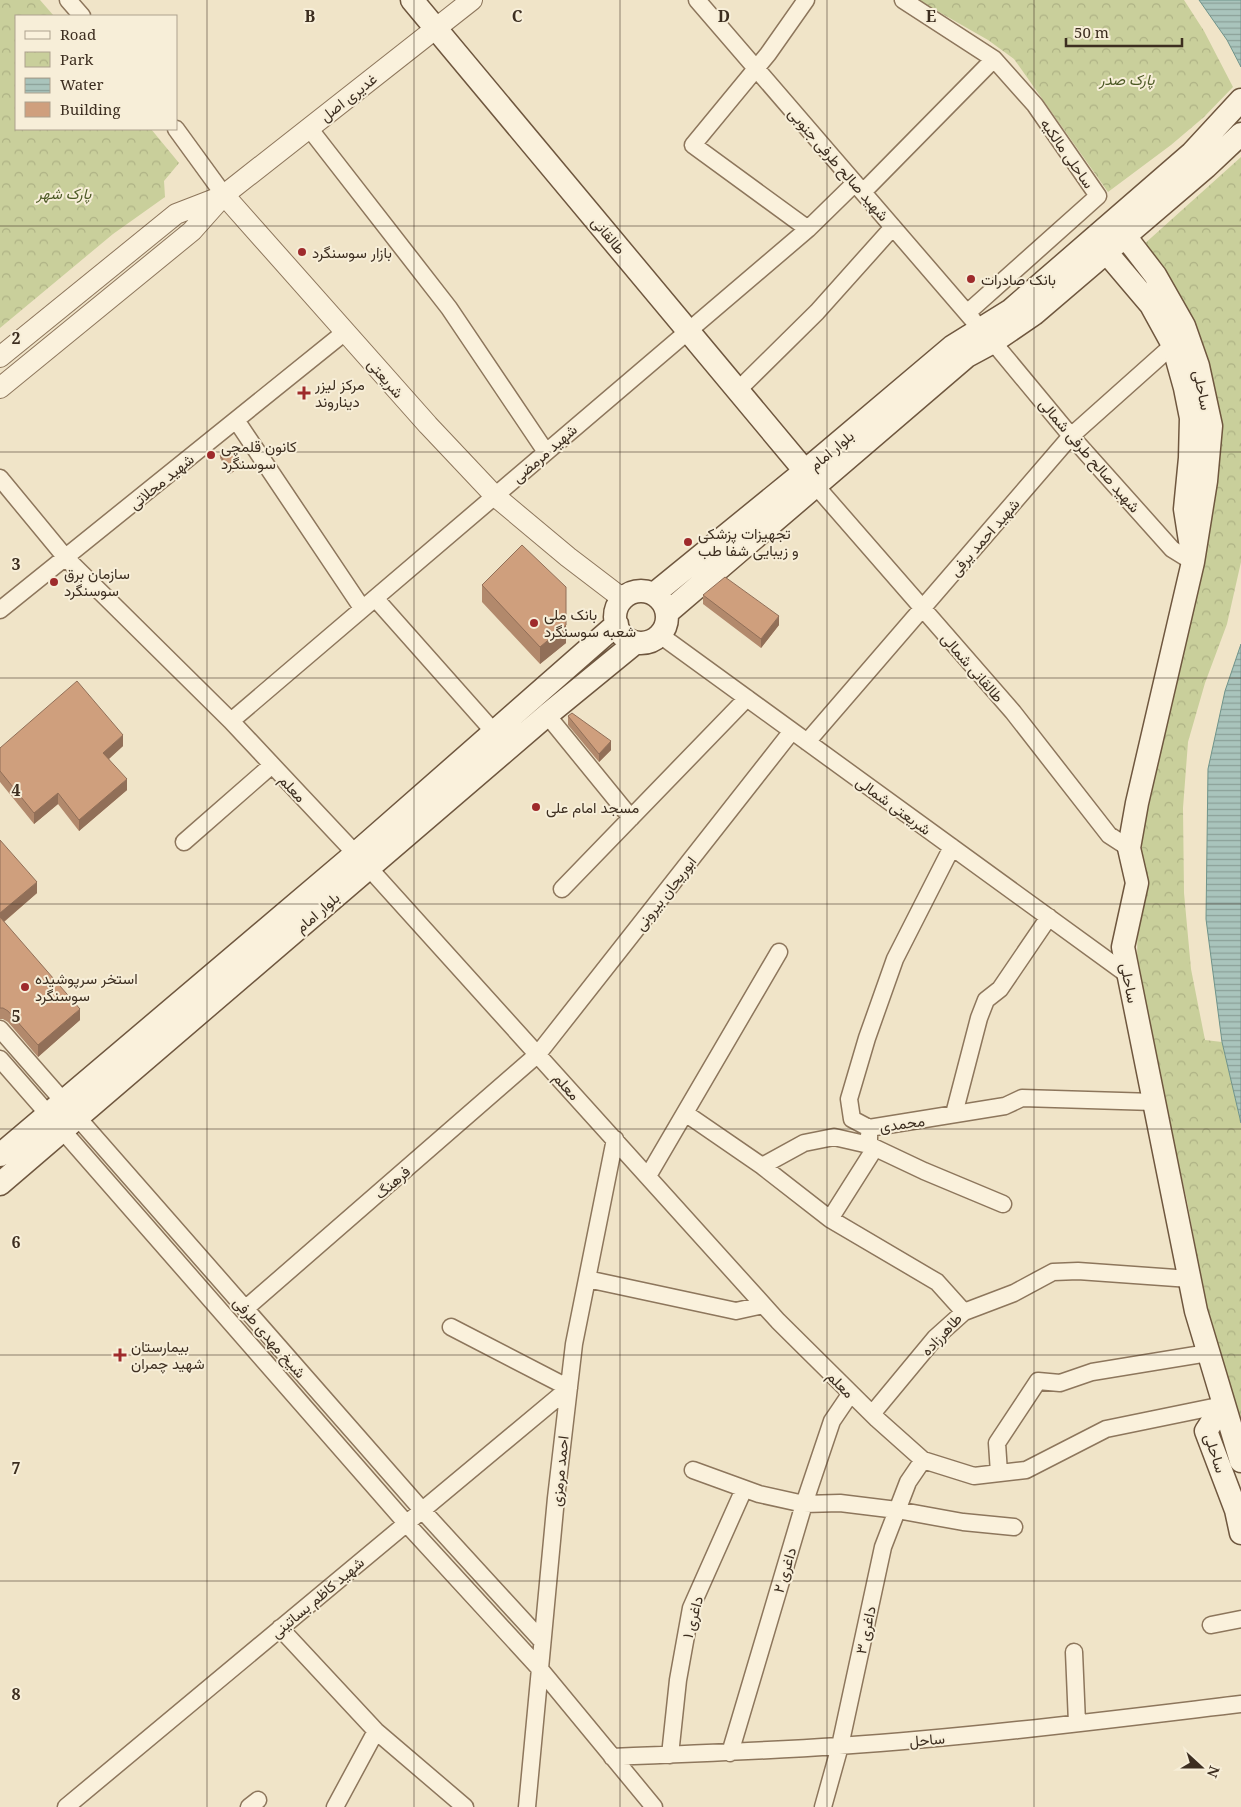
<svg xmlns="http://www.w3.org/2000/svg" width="1241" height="1807" font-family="'Noto Serif',Vazirmatn,serif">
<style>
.park{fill:url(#park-crowns)}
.water{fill:url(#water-rules);stroke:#6f938a}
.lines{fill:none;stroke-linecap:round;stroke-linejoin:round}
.minor-casing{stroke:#8d765c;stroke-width:19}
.tertiary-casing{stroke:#8d765c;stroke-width:22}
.secondary-casing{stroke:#6f573f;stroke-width:25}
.minor{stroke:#faf1dc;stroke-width:16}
.tertiary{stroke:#faf1dc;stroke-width:20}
.secondary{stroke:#faf1dc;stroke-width:22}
.wall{fill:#b2896c}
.shaded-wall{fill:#916f58}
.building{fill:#cf9f7d;stroke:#916f58}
.grid{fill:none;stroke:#3d2e20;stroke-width:1;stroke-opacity:0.55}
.poi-dot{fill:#9e2a2b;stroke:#f7eed8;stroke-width:2}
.labels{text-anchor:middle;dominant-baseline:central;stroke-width:4;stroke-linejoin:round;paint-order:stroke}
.park-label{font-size:15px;font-style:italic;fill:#4d5a26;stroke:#f7eed8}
.street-label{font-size:15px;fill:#3d2e20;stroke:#f7eed8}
.poi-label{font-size:15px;fill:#3d2e20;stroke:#f7eed8;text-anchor:start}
.grid-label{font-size:16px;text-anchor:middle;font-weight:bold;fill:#3d2e20;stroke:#f7eed8;stroke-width:4;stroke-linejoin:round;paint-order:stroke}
</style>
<defs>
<pattern id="park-crowns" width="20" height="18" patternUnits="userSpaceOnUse" patternTransform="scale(1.25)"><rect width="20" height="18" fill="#c9cf9b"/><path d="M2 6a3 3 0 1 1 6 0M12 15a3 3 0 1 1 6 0" fill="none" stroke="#aeb285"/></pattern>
<pattern id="water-rules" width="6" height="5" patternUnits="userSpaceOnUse" patternTransform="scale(1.25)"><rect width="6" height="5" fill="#a9c4bc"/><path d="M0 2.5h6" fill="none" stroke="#8ba098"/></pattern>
</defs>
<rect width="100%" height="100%" fill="#f0e4c8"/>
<path class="park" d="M0 0H40L54 16H16V129H151L179 163 164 181 165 197 113 234 0 328Z
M918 0H1184L1204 31 1233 87 1204 117 1171 145 1108 192 1014 59 988 40Z
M1241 157V562L1227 624 1205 683 1188 742 1183 808 1184 893 1191 969 1205 1040 1222 1042 1241 1123V1431L1209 1320 1187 1201 1137 980 1138 842 1213 382 1204 348 1192 323 1142 246Z"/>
<path class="water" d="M1199 0H1241V67L1227 40Z
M1241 644V1123L1222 1042 1206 919 1208 769 1225 691Z"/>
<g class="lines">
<defs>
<path id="minor" d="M68 0 82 16
M697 0 973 320
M806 0 768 54 693 145 808 229
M903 0 994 59 1035 105 1098 196 967 313
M309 128 449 308 546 452
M176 129 224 195
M863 192 994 59
M993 342 1071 436 1172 549 1193 562
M738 390 817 312 893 227
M236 420 362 608
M0 478 66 558 231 721 369 868 778 1321 877 1419 923 1460 974 1476 1026 1470 1106 1429 1223 1405
M816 486 1013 712 1109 835 1129 848
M375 598 494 732
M0 610 345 332
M660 635 1128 975
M547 715 631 818
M231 721 808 229 855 183
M807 742 1071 436 1173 345
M184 842 272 765
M952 847 895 959 867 1038 849 1099 852 1119 869 1128 1005 1106 1022 1098 1154 1102
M562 889 747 698
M0 1029 422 1510 542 1641
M0 1059 406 1523 540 1669 654 1807
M685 1113 762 1166 804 1143 834 1137 869 1145
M954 1114 979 1018 986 1000 1000 989 1049 917
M869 1135V1145L924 1171 1003 1204
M762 1166 830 1219 937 1282 964 1312 935 1338 872 1414
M648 1176 779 952
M830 1219 875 1148
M587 1279 736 1311 763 1305
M245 1309 538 1054 792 731
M964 1312 1014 1293 1053 1272 1078 1271 1190 1279
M693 1470 759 1494 804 1504 840 1503 897 1510 963 1522 1014 1527
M999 1473 997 1443 1038 1381 1060 1383 1092 1372 1208 1353
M1211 1625 1241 1619
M280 1628 376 1731 465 1807
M1074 1652 1077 1723
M730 1753 804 1504 832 1421 851 1393
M670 1755 678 1680 691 1608 744 1489
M612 1757C688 1754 763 1751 839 1746 973 1737 1107 1720 1241 1704
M66 1807 569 1388 451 1327
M249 1807 258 1800
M335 1807 376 1731
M527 1807 556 1498 574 1344 615 1139
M823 1807 840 1746 883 1547 908 1482 923 1460"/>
<path id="tertiary" d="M224 195 428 425 495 496 568 557 623 599
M0 357 176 214 220 197
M0 388 192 231 224 195 472 0"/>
<path id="secondary" d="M412 0 805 471
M1125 236 1155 275 1184 326 1198 366 1211 426 1206 481 1193 562 1137 803 1129 848 1137 883 1123 947 1196 1311 1241 1461
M1106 252 1151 305 1173 345 1185 388 1191 418 1190 458 1185 509 1190 541
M615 617a26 26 0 1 1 52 0a26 26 0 1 1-52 0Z
M654 594 805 471 953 346 1011 310 1192 153 1241 100
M667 613 967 356 993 342 1034 314 1206 167 1241 134
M0 1155 355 854 617 624
M0 1184 547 715 635 643
M1223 1405 1206 1431 1236 1510 1241 1533"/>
</defs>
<use href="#minor" class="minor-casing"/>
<use href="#tertiary" class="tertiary-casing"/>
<use href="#secondary" class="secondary-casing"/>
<use href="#minor" class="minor"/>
<use href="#tertiary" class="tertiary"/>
<use href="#secondary" class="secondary"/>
</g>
<path class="wall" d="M220 455 241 466 230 474 220 458Z
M482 585 566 643 540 664 482 602Z
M703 595 779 625 761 648 703 604Z
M568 716 611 750 599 762 568 725Z
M123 746 109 759 127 790 79 831 58 804 34 824 0 782V748Z
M0 840 37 893 4 922 80 1020 38 1057 8 1022 3 1019H0Z"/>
<path class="shaded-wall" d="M241 463V466L230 474V471Z
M779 616V625L761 648V639Z
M566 625V643L540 664V647Z
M123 735V746L103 764V753Z
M611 741V750L599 762V754Z
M127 779V790L79 831V820Z
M58 793V804L34 824V813Z
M37 882V893L0 925V913Z
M80 1009V1020L38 1057V1045Z"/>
<path class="building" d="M232 448 241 463 230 471 220 455Z
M522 545 566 587V625L540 647 482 585Z
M725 577 779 616 761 639 703 595Z
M77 681 123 735 103 753 127 779 79 820 58 793 34 813 0 771V748Z
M572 713 611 741 599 754 568 716Z
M0 840 37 882 0 913Z
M0 917 80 1009 38 1045 8 1011 3 1008H0Z"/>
<path class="grid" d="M207 0V1807M414 0V1807M620 0V1807M827 0V1807M1034 0V1807M0 226H1241M0 452H1241M0 678H1241M0 904H1241M0 1129H1241M0 1355H1241M0 1581H1241"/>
<g class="poi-dot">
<circle cx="302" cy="252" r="5"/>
<circle cx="971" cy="279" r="5"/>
<path d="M301.5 385.5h5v5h5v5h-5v5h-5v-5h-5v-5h5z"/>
<circle cx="211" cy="455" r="5"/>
<circle cx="688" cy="542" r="5"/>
<circle cx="54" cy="582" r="5"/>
<circle cx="534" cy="623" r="5"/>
<circle cx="536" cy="807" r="5"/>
<circle cx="25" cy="987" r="5"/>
<path d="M117.5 1347.5h5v5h5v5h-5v5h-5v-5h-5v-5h5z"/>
</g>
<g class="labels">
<g class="park-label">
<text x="1127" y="79">پارک صدر</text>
<text x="64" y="193">پارک شهر</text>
</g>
<g class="street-label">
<text transform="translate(348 97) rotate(-38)">غدیری اصل</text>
<text transform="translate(1068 153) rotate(55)">ساحلی مالکیه</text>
<text transform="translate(839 164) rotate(49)">شهید صالح طرفی جنوبی</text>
<text transform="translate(609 235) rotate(50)">طالقانی</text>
<text transform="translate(386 378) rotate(49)">شریعتی</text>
<text transform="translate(1203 390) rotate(78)">ساحلی</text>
<text transform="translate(831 450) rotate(-40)">بلوار امام</text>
<text transform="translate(544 453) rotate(-41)">شهید مرمضی</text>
<text transform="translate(1090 455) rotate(49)">شهید صالح طرفی شمالی</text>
<text transform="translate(161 481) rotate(-39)">شهید محلاتی</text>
<text transform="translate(984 537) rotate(-49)">شهید احمد یرفی</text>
<text transform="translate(973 667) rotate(49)">طالقانی شمالی</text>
<text transform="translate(293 788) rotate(47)">معلم</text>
<text transform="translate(894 805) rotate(36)">شریعتی شمالی</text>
<text transform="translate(665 893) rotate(-52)">ابوریحان بیرونی</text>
<text transform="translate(317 912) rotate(-41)">بلوار امام</text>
<text transform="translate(1130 983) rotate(79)">ساحلی</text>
<text transform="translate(567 1086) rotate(48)">معلم</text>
<text transform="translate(902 1123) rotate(-8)">محمدی</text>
<text transform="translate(392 1182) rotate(-41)">فرهنگ</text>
<text transform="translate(941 1334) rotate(-47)">طاهرزاده</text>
<text transform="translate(270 1337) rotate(49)">شیخ مهدی طرفی</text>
<text transform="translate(841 1384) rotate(45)">معلم</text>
<text transform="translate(1216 1453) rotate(72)">ساحلی</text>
<text transform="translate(559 1471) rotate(-84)">احمد مرمزی</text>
<text transform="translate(784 1570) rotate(-73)">داغری ۲</text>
<text transform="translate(317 1597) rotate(-40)">شهید کاظم بساتینی</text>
<text transform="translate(692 1617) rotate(-75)">داغری ۱</text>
<text transform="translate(865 1630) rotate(-78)">داغری ۳</text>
<text transform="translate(927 1739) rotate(-5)">ساحل</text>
</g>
<g class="poi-label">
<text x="312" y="252">بازار سوسنگرد</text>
<text x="981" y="279">بانک صادرات</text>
<text x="315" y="384">مرکز لیزر<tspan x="315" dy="17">دیناروند</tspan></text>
<text x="221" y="446">کانون قلمچی<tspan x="221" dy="17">سوسنگرد</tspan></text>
<text x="698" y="533">تجهیزات پزشکی<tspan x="698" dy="17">و زیبایی شفا طب</tspan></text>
<text x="64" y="573">سازمان برق<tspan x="64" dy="17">سوسنگرد</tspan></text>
<text x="544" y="614">بانک ملی<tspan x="544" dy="17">شعبه سوسنگرد</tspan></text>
<text x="546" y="807">مسجد امام علی</text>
<text x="35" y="978">استخر سرپوشیده<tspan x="35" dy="17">سوسنگرد</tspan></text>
<text x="131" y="1346">بیمارستان<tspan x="131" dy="17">شهید چمران</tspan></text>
</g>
</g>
<g class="grid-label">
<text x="310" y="22">B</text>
<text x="517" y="22">C</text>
<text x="724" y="22">D</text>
<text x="931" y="22">E</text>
<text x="16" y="344">2</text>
<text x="16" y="570">3</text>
<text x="16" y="796">4</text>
<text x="16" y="1022">5</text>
<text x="16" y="1248">6</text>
<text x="16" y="1474">7</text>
<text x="16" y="1700">8</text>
</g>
<rect x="15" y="15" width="162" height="115" fill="#f7eed8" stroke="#ada18e"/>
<rect x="25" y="31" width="25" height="8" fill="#faf1dc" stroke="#ada18e"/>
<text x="60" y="40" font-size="15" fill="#3d2e20">Road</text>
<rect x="25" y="52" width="25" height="15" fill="url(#park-crowns)" stroke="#ada18e"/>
<text x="60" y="65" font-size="15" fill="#3d2e20">Park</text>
<rect x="25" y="78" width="25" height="15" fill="url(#water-rules)" stroke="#ada18e"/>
<text x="60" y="90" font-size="15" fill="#3d2e20">Water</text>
<rect x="25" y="102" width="25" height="15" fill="#cf9f7d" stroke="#ada18e"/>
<text x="60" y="115" font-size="15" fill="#3d2e20">Building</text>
<g transform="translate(1201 1767) rotate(111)" stroke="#f7eed8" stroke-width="4" paint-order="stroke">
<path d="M0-4L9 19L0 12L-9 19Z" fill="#3d2e20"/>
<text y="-8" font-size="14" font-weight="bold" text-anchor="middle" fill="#3d2e20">N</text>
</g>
<path d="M1066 38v8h116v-8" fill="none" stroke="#3d2e20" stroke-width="2.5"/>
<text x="1074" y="38" font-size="15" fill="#3d2e20" stroke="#f7eed8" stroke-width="4" paint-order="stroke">50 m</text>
</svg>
